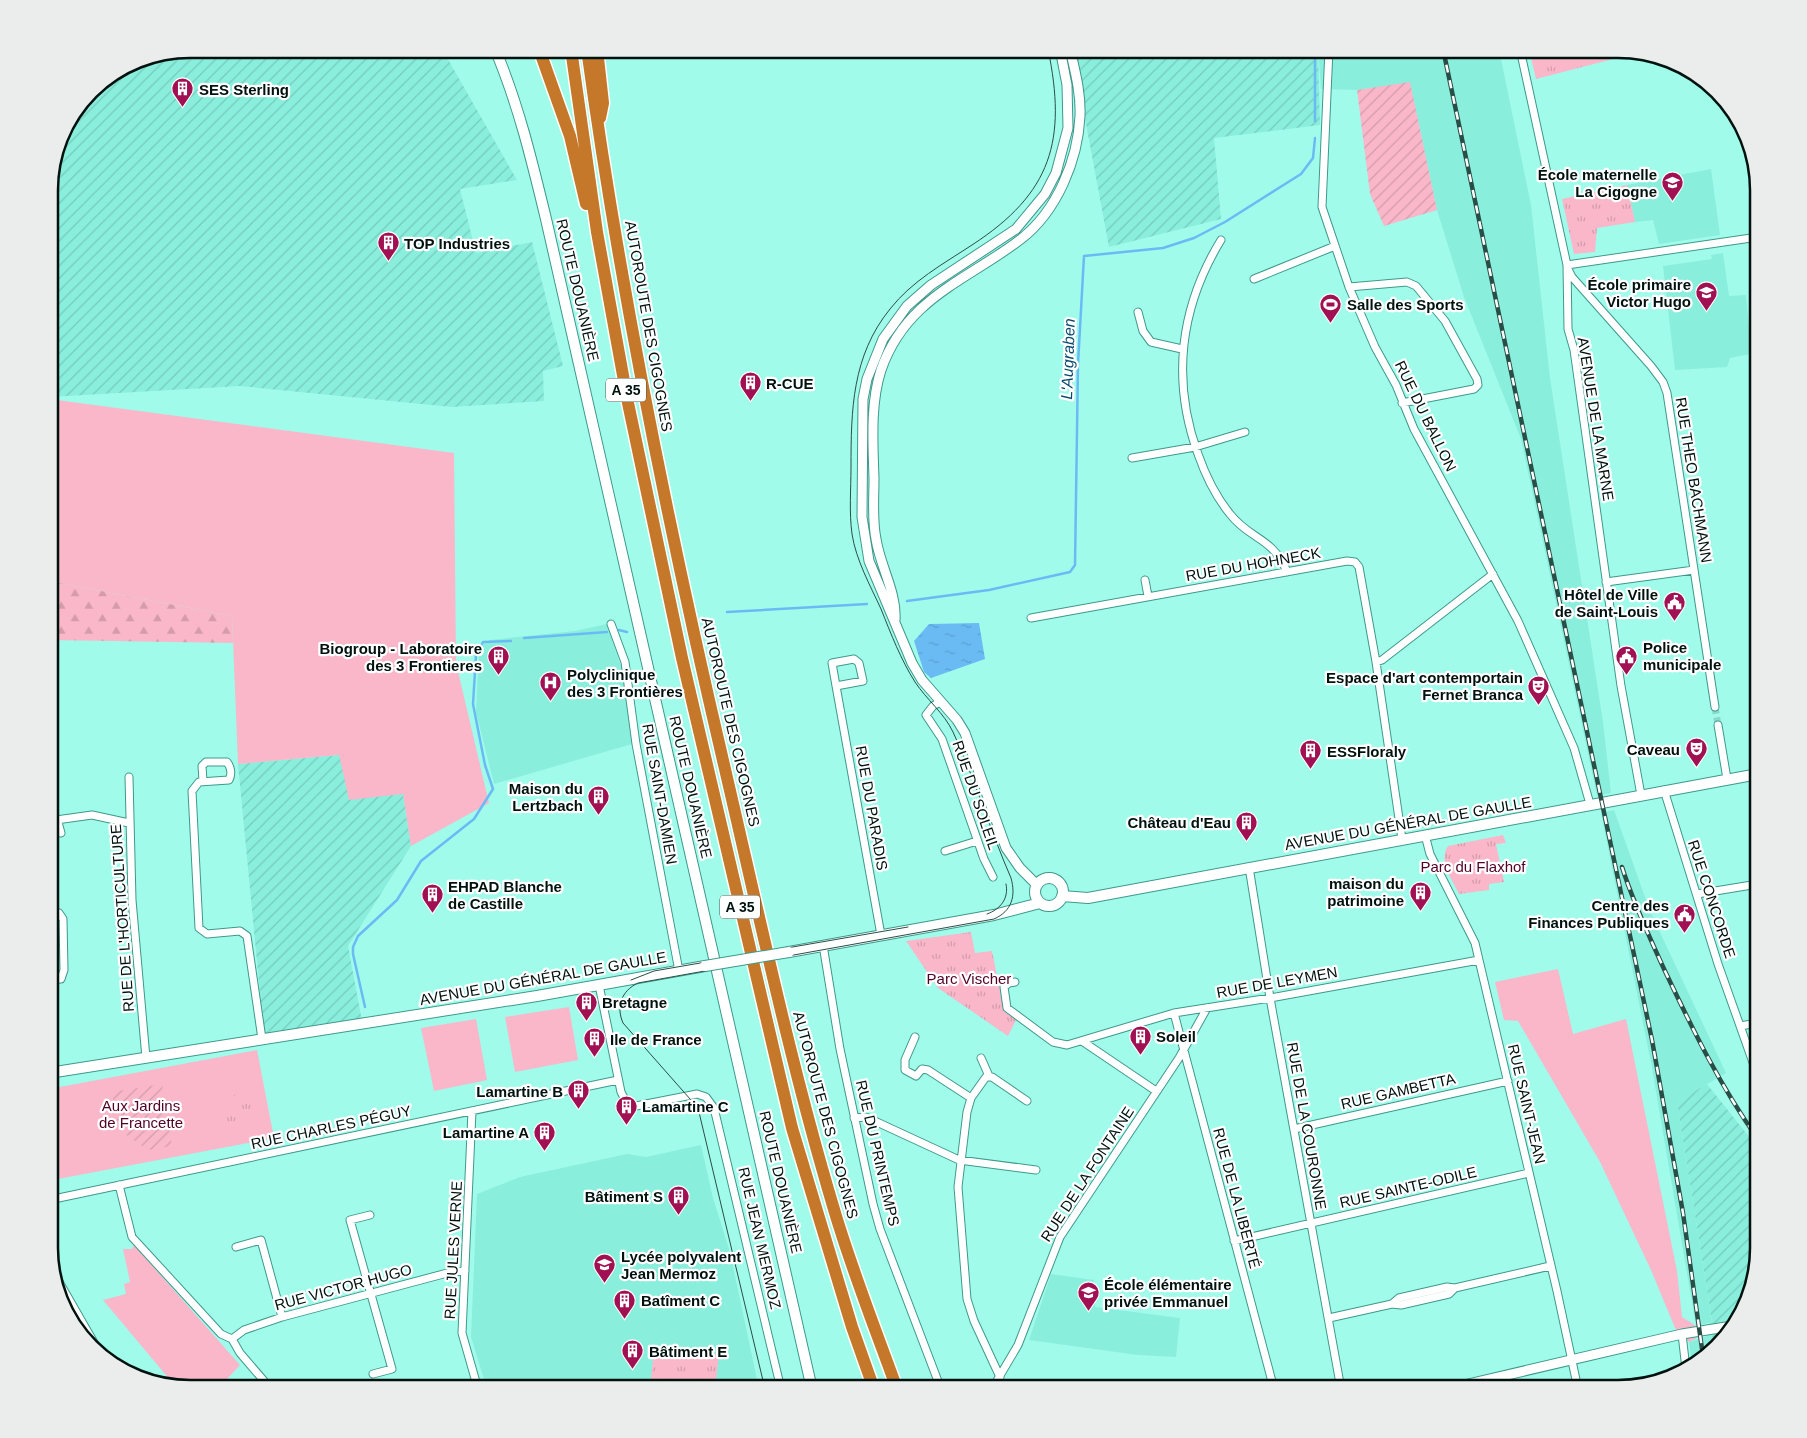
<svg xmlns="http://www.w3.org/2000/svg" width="1807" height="1438" font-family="Helvetica,sans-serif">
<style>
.built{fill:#8aeedd}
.industrial{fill:url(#industrial-furrows)}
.grass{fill:#fab7c9}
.forest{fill:url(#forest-firs)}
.park{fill:url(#park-tufts)}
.garden{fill:url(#garden-furrows)}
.water{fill:url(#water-ripples)}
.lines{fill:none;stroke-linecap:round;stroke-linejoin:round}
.stream{stroke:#6abbf4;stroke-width:2.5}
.minor-tunnel{stroke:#89d8ca;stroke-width:7;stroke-dasharray:7 3.5;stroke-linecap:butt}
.minor-casing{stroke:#3e998b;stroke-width:9}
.tertiary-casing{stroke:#3e998b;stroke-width:11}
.secondary-casing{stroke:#3e998b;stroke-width:12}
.motorway-casing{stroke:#fff;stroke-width:15}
.minor{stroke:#fff;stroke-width:7}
.tertiary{stroke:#fff;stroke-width:9}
.secondary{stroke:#fff;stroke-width:10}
.motorway{stroke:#c5782a;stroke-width:12}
.tram{stroke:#294e47;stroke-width:1}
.rail-casing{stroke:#294e47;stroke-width:4.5}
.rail{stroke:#fff;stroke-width:2.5;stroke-dasharray:8;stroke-linecap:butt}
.secondary-bridge-casing{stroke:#3e998b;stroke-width:12;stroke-linecap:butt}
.secondary-bridge{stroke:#fff;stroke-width:10}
.labels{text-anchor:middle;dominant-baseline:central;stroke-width:4.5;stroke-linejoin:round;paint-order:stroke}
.shield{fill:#fff;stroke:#4c5956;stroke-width:1}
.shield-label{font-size:14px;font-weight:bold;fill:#00120e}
.poi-label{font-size:15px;font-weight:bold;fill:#00120e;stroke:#fff;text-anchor:start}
.street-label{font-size:15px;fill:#00120e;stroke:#fff}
.park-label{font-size:15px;fill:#520026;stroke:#fff}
.water-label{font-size:16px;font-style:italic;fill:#084a6f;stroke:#fff}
.rim{fill:none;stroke:#00120e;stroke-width:2.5}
</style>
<defs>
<pattern id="industrial-furrows" width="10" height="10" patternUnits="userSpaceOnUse" patternTransform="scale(1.25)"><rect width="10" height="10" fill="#8aeedd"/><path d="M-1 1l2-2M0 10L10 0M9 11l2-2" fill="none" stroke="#75cbbc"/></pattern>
<pattern id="forest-firs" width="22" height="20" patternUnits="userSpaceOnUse" patternTransform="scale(1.25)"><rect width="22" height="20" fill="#fab7c9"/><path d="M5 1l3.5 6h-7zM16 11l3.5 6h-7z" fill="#d49cab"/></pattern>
<pattern id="park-tufts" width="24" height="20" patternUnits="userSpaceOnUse" patternTransform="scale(1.25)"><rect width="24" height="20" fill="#fab7c9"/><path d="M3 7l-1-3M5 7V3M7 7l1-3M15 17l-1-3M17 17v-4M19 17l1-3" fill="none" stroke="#d49cab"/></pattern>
<pattern id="garden-furrows" width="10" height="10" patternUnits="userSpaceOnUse" patternTransform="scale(1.25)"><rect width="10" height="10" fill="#fab7c9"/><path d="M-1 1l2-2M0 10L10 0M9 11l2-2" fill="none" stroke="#d49cab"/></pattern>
<pattern id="water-ripples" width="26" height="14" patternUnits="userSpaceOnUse" patternTransform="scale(1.25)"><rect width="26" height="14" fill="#6abbf4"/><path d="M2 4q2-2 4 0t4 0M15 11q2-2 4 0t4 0" fill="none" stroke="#5aa0d0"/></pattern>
</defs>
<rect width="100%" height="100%" fill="#a1fbeb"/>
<path class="built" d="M1318 49H1499L1531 205 1550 378 1603 722 1611 793 1597 796 1521 439 1464 297 1437 210 1410 83 1357 90 1321 89Z
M1711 169 1720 235 1659 244 1653 220 1635 222 1627 185Z
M1723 253 1729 296 1746 295 1751 349 1755 353 1730 358 1727 367 1675 370 1663 266 1712 259 1711 255Z
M607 624 624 676 632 744 494 784 476 712 479 647 490 640 575 631Z
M1614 810 1650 911 1726 1073 1677 1102 1712 1322 1696 1326 1652 1068 1601 813Z
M701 1145 713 1198 730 1252 759 1389H487L471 1337 477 1194 520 1177 627 1154 646 1157Z
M1051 1274 1094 1280 1091 1298H1095V1307L1180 1318 1176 1357 1138 1355 1029 1340Z
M1710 1335 1714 1339 1715 1348 1692 1365 1689 1342Z"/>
<path class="industrial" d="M190 49H442L517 180 460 189 476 253 532 242 563 366 543 371 544 401 452 407 240 386 49 397V180L63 127 97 84 136 59Z
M1072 49H1318L1320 125 1214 138 1221 219 1109 247Z
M339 755 403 794 411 846 348 946 362 1021 264 1035 238 764Z
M1707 1084 1758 1148V1248L1751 1294 1723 1341 1715 1348 1714 1339 1710 1335 1709 1323 1712 1321 1677 1102Z"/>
<path class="grass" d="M49 399 454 453 456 663 489 803 411 846 403 794 349 800 339 755 238 764 232 616 49 581Z
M1558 969 1573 1034 1626 1019 1677 1271 1682 1317 1696 1326 1697 1338 1689 1342 1675 1328 1651 1270 1600 1162 1518 1021 1504 1020 1495 982Z
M569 1007 578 1060 515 1072 505 1017Z
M476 1019 487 1080 434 1091 421 1028Z
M257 1050 274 1138 58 1179 49 1134V1089Z
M134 1245 240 1365 218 1389H190L175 1386 103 1300 126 1294 124 1284 130 1282 123 1249H132Z"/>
<path class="forest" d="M49 581 232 616 233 643 49 640Z"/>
<path class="park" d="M1550 49H1617L1640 52 1536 79 1530 54Z
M1627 185 1635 222 1597 228 1595 252 1574 254 1562 199Z
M1503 835 1506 843 1496 844 1504 882 1489 884V890L1459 894C1452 879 1438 861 1448 846Z
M971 932 975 953 992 951 1004 1011 1016 1020 1008 1036 938 988 906 941Z
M245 1084 256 1089 248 1120 234 1136 214 1116Z
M654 1347 719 1354 715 1389H650Z"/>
<path class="garden" d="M1410 82 1437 210 1384 226 1370 194 1357 90Z
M162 1084 172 1146 148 1150 118 1129 112 1092Z"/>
<path class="water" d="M979 623 985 659 931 678 924 672 914 641 929 624Z"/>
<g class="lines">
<path class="stream" d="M1315 121V49
M907 601 989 590 1070 572 1075 565 1078 364 1084 256 1163 248 1194 238 1225 222 1301 174 1313 158 1315 138
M727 612 867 604
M619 630 627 632
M524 638 607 632
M365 1007 353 954V947L358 936 397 900 421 861 474 819 493 789 485 765 473 704 476 655 483 642 511 641"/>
<path class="minor-tunnel" d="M1715 707 1718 725"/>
<defs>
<path id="minor" d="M1329 49 1322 207 1349 287 1375 347 1396 385 1414 429 1518 621 1574 748 1590 804
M1520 49 1567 265 1568 329 1574 350 1621 686 1641 795
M1221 240C1180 307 1171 380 1198 454 1205 474 1216 497 1230 514 1250 540 1273 537 1287 572
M1567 265 1758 237
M1568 269 1572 277 1651 366 1663 382 1667 393 1715 707
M1254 279 1335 246
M1349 287 1407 282 1416 286 1445 321 1477 379 1478 385 1474 389 1402 403
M1138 312 1143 331 1151 342 1182 349
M1132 458 1195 447 1245 432
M1145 580 1148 596
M1606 582 1694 570
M1031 618 1347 561 1355 562 1359 567 1376 662 1402 839
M611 624 625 662 636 744 679 971
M1376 662 1382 660 1493 574
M836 686 863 681 859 663 854 659 832 663 836 686 881 935
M940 702 933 706 926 715 942 739 984 859 993 877
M1718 725 1727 779
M129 777 132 900 146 1058
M203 781 202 766 206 762H227C231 767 232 774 229 780L199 782 192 791 199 928 207 934 240 931 247 936 262 1039
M1664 790 1718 964 1755 1068 1758 1070
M57 819 61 833
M49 821 92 815 129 823
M1425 835 1430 854 1475 943 1557 1291 1578 1389
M945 851 977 841
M1249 867 1270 998 1341 1389
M1697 894 1758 884
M823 945 840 1049 873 1204 880 1229 941 1389
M49 980 61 979 64 970 63 919 59 913 49 911
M1015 982 1009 983 1004 987 1007 1008 1053 1042 1067 1045 1174 1013 1270 998 1479 960
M599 985 621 1092 625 1100 636 1106 697 1094 706 1097 714 1108 781 1389
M1174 1013 1274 1389
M1740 1026 1758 1023
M915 1037 905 1060V1070L916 1076 922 1069 928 1070 971 1098
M1082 1041 1156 1091
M981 1058 989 1076
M472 1111 462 1333 478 1389
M854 1118 866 1117 959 1160 1036 1170
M1294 1129 1508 1081
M119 1185 132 1237 221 1334 232 1339 240 1353 271 1389
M49 1200 618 1080
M370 1215 350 1220 392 1369 373 1374
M1234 1241 1529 1173
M236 1247 261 1240 282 1317
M1455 1288 1550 1266
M1329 1318 1392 1304 1399 1298 1447 1287 1455 1288 1449 1294 1401 1305 1392 1304
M1682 1334 1686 1369
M232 1339 244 1330 282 1317 451 1272 465 1271
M1000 1377 974 1321 967 1299 958 1187 967 1112 971 1098 986 1077H992L1027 1101
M992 1389 1018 1345 1060 1237 1179 1058 1207 1008"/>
<path id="tertiary" d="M895 620C897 593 880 566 876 539 872 520 874 499 874 479 873 444 870 404 881 370 906 298 966 281 1021 239 1057 211 1078 160 1080 116 1081 93 1075 71 1070 49
M1037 885 1020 868 1006 848 965 733 957 720 922 680 912 663 869 561 862 517 863 399 867 379 883 339 907 306 931 285 1016 229 1045 194 1056 173 1068 128 1067 85 1060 49
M1447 1389 1682 1334 1732 1326"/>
<path id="secondary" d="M495 49C518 103 532 161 546 219L812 1389
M1035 892a14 14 0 1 1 28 0a14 14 0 1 1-28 0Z
M1062 896 1088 898 1758 774
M789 952 994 915 1040 903
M49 1073 537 996 705 966
M54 1276 100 1356"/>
<path id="motorway" d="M539 49 570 136 586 204
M571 49 597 232 628 403 682 658 792 1128 852 1327 874 1389
M587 49C620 291 669 531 725 769 759 915 790 1062 833 1206 851 1268 875 1328 897 1389
M597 49 603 103 600 118"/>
</defs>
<use href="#minor" class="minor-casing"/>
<use href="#tertiary" class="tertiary-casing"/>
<use href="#secondary" class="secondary-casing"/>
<use href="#motorway" class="motorway-casing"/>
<use href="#minor" class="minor"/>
<use href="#tertiary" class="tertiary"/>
<use href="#secondary" class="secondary"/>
<use href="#motorway" class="motorway"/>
<path class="tram" d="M987 914C1001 909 1009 898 1006 884
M631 980 654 971 908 927
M765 1389 698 1108 623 1023C616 1007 621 991 638 983L994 919C1012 911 1016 896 1011 878 990 830 975 779 953 732 944 713 927 700 915 682 901 660 891 634 881 609 870 585 856 560 852 534 849 512 851 489 851 467 851 410 852 356 890 309 912 281 943 264 972 245 1052 193 1067 140 1048 49"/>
<defs>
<path id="rail" d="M1443 49 1652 1040 1683 1213 1703 1356
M1622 867C1633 902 1649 936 1664 969 1692 1028 1720 1086 1758 1139"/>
</defs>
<use href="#rail" class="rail-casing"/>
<use href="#rail" class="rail"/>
<defs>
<path id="secondary-bridge" d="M705 966 789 952"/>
</defs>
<use href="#secondary-bridge" class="secondary-bridge-casing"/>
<use href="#secondary-bridge" class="secondary-bridge"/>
</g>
<defs>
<symbol id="building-pin" viewBox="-11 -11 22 30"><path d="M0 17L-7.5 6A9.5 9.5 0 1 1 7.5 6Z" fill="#a21054" stroke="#fff"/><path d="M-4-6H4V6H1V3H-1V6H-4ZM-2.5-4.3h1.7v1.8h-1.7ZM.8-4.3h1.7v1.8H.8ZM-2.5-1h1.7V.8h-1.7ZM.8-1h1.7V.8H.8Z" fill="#fff"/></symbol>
<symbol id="school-pin" viewBox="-11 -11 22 30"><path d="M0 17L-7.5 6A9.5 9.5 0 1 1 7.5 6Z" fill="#a21054" stroke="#fff"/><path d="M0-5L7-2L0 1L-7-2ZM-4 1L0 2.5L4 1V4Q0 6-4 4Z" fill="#fff"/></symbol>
<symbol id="stadium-pin" viewBox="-11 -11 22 30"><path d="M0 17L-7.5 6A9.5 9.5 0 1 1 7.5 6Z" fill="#a21054" stroke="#fff"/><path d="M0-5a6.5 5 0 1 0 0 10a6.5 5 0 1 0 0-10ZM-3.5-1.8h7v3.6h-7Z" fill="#fff"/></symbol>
<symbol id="civic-pin" viewBox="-11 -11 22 30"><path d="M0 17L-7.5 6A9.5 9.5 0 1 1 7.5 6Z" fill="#a21054" stroke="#fff"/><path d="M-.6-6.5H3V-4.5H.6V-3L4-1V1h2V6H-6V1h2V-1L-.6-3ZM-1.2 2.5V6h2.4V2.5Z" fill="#fff"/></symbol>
<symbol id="hospital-pin" viewBox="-11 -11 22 30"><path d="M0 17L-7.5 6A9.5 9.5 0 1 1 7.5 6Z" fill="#a21054" stroke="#fff"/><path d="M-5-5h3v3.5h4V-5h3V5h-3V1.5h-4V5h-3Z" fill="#fff"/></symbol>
<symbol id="theatre-pin" viewBox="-11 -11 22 30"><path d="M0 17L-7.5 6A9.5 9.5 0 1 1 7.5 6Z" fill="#a21054" stroke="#fff"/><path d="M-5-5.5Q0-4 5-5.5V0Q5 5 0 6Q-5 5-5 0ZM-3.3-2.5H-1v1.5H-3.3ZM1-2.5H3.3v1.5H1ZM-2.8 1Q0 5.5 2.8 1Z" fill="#fff"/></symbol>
</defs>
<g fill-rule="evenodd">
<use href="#building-pin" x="170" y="76" width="25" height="34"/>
<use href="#school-pin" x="1660" y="170" width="25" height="34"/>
<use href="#building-pin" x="376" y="230" width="25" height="34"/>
<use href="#school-pin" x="1694" y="280" width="25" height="34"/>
<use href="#stadium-pin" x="1318" y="292" width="25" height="34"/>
<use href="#building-pin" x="738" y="370" width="25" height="34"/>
<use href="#civic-pin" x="1662" y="590" width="25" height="34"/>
<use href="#civic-pin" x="1614" y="644" width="25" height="34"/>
<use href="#building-pin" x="486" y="644" width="25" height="34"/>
<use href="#hospital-pin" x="538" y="670" width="25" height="34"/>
<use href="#theatre-pin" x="1526" y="674" width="25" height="34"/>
<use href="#theatre-pin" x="1684" y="736" width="25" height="34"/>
<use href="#building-pin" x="1298" y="738" width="25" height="34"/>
<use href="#building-pin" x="586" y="784" width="25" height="34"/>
<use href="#building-pin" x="1234" y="810" width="25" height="34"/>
<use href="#building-pin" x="1408" y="880" width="25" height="34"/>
<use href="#building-pin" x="420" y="882" width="25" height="34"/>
<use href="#civic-pin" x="1672" y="902" width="25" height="34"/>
<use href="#building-pin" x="574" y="990" width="25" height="34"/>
<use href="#building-pin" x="1128" y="1024" width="25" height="34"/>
<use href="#building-pin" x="582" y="1026" width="25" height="34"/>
<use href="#building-pin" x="566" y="1078" width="25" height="34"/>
<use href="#building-pin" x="614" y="1094" width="25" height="34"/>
<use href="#building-pin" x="532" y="1120" width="25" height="34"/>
<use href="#building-pin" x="666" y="1184" width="25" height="34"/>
<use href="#school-pin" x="592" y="1252" width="25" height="34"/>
<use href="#school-pin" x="1076" y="1280" width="25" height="34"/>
<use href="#building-pin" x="612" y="1288" width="25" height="34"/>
<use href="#building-pin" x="620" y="1338" width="25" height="34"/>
</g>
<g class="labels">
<g class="shield">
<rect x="606" y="378.5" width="40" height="23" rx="4"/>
<rect x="720" y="895.5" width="40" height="23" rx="4"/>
</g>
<g class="shield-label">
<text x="626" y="390">A 35</text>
<text x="740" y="907">A 35</text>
</g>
<g class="poi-label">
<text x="199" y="89">SES Sterling</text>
<text x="1657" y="174" text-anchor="end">École maternelle<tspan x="1657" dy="17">La Cigogne</tspan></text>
<text x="404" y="243">TOP Industries</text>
<text x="1691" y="284" text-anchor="end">École primaire<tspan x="1691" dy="17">Victor Hugo</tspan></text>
<text x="1347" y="304">Salle des Sports</text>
<text x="766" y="383">R-CUE</text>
<text x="1658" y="594" text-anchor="end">Hôtel de Ville<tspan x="1658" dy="17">de Saint-Louis</tspan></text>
<text x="1643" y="647">Police<tspan x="1643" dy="17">municipale</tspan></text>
<text x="482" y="648" text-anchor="end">Biogroup - Laboratoire<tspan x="482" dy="17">des 3 Frontieres</tspan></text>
<text x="567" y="674">Polyclinique<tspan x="567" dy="17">des 3 Frontières</tspan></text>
<text x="1523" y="677" text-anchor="end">Espace d'art contemportain<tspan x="1523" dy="17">Fernet Branca</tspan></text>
<text x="1680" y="749" text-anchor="end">Caveau</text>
<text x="1327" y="751">ESSFloraly</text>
<text x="583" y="788" text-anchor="end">Maison du<tspan x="583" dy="17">Lertzbach</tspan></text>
<text x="1231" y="822" text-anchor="end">Château d'Eau</text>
<text x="1404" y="883" text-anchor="end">maison du<tspan x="1404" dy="17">patrimoine</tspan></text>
<text x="448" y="886">EHPAD Blanche<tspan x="448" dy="17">de Castille</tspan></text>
<text x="1669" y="905" text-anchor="end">Centre des<tspan x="1669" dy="17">Finances Publiques</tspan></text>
<text x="602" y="1002">Bretagne</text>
<text x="1156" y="1036">Soleil</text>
<text x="610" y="1039">Ile de France</text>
<text x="563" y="1091" text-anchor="end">Lamartine B</text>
<text x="642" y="1106">Lamartine C</text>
<text x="529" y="1132" text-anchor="end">Lamartine A</text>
<text x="663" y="1196" text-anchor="end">Bâtiment S</text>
<text x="621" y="1256">Lycée polyvalent<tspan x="621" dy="17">Jean Mermoz</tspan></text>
<text x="1104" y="1284">École élémentaire<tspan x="1104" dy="17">privée Emmanuel</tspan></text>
<text x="641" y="1300">Batîment C</text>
<text x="649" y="1351">Bâtiment E</text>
</g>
<g class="street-label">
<text transform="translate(578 290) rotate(77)">ROUTE DOUANIÈRE</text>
<text transform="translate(649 326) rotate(80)">AUTOROUTE DES CIGOGNES</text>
<text transform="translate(1426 416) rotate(64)">RUE DU BALLON</text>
<text transform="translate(1596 419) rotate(81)">AVENUE DE LA MARNE</text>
<text transform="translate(1694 480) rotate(81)">RUE THEO BACHMANN</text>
<text transform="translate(1253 564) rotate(-10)">RUE DU HOHNECK</text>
<text transform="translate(731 722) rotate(77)">AUTOROUTE DES CIGOGNES</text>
<text transform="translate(691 787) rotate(77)">ROUTE DOUANIÈRE</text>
<text transform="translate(660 794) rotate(80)">RUE SAINT-DAMIEN</text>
<text transform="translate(976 795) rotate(71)">RUE DU SOLEIL</text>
<text transform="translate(872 808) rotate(80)">RUE DU PARADIS</text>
<text transform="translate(1408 823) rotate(-10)">AVENUE DU GÉNÉRAL DE GAULLE</text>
<text transform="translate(1712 899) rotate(72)">RUE CONCORDE</text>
<text transform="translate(122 918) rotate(-94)">RUE DE L'HORTICULTURE</text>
<text transform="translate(543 978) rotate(-10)">AVENUE DU GÉNÉRAL DE GAULLE</text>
<text transform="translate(1277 982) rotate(-10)">RUE DE LEYMEN</text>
<text transform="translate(1398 1091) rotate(-13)">RUE GAMBETTA</text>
<text transform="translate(1527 1104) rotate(77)">RUE SAINT-JEAN</text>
<text transform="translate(826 1115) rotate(75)">AUTOROUTE DES CIGOGNES</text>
<text transform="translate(1307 1126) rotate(80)">RUE DE LA COURONNE</text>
<text transform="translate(331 1127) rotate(-12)">RUE CHARLES PÉGUY</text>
<text transform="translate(878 1153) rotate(77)">RUE DU PRINTEMPS</text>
<text transform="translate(1087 1174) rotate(-57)">RUE DE LA FONTAINE</text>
<text transform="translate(781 1182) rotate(77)">ROUTE DOUANIÈRE</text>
<text transform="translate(1408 1187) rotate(-13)">RUE SAINTE-ODILE</text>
<text transform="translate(1237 1198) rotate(75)">RUE DE LA LIBERTÉ</text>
<text transform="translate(760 1238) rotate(77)">RUE JEAN MERMOZ</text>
<text transform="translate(453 1250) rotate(-87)">RUE JULES VERNE</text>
<text transform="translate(343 1287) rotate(-15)">RUE VICTOR HUGO</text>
</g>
<g class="park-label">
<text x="1473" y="866">Parc du Flaxhof</text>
<text x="969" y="978">Parc Vischer</text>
<text x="141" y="1105">Aux Jardins<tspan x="141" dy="17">de Francette</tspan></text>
</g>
<g class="water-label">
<text transform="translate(1068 359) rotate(-88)">L'Augraben</text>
</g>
</g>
<path d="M0 0H1807V1438H0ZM190 58H1618A132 132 0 0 1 1750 190V1248A132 132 0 0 1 1618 1380H190A132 132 0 0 1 58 1248V190A132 132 0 0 1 190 58Z" fill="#ebecec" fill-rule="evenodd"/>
<path class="rim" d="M190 58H1618A132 132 0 0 1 1750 190V1248A132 132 0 0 1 1618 1380H190A132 132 0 0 1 58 1248V190A132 132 0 0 1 190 58Z"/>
</svg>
